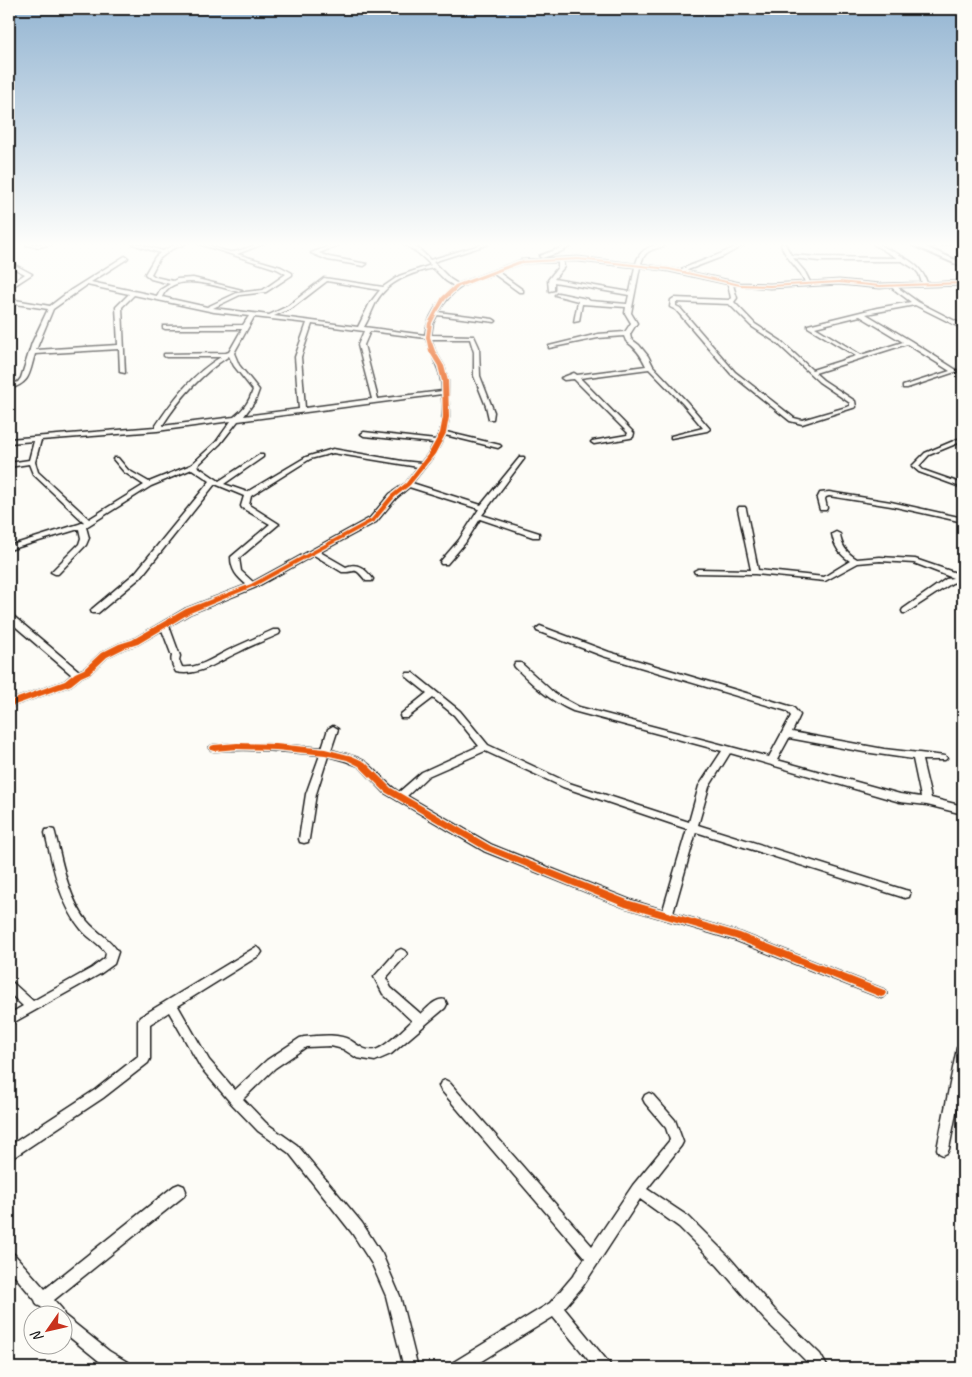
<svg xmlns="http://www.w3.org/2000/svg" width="972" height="1377" font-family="Caveat,sans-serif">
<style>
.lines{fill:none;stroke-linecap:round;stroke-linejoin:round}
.minor-casing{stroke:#1c1c1c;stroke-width:3}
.tertiary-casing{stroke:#1c1c1c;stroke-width:4}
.minor{fill:#fdfcf7;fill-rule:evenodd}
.tertiary{fill:#fdfcf7;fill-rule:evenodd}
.cycleway-casing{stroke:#fdfcf7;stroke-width:3}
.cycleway{fill:#e8590c;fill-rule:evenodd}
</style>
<rect width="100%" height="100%" fill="#fdfcf7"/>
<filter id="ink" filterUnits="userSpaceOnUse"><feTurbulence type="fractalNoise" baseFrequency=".02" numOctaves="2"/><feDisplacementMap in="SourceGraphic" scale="10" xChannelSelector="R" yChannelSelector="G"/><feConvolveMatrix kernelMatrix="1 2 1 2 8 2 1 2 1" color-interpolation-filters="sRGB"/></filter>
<g filter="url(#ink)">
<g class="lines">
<defs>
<path id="minor" d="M26 244H52L39 247 26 245Z
M133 244H139L163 251C170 246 177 243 185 244L172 249 159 259 151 274 155 277 173 281 177 279 193 278 242 290 239 292C217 287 174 270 162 297L207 307 237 293 263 290 286 274 277 269 199 244C210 244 220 251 231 252 241 252 252 244 263 244L237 254 281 267 292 273V275L266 292 240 295 213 308 269 315 288 306 324 278 383 287 399 276 431 265 418 253 404 244C415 244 423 252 430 260L483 244H489L433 262 450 279 458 284 521 260 578 257 636 264C639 248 655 243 669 244 657 250 645 247 641 264L679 270 720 254 741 244H746L724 256 685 271 740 283 770 284 805 282C800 268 785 259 781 244H785L791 255 819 257 897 258 873 244H878C896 254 921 261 927 283L963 281V285L897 287 918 302 963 325V329L915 305 866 314 911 341 958 371 907 388H903V386L950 371 907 344 815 373 823 380 855 401 856 407 802 424 790 421 731 374 676 310 670 307 671 300 674 298 729 300 731 298 728 284 669 271 640 267 631 313 637 323 630 334 631 339 639 345 648 356 653 366 687 402 710 429 707 431 671 438V436L703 428 683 404 649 369 580 378 634 433 633 437 630 438 594 444 591 442 592 441 627 435 628 433 574 379 564 380 561 378 574 373 577 375 646 366C641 355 636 348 626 341L624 336 598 338 549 348V346L598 334 625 332 631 323 625 313 626 307 582 304 579 321 574 322 578 301 555 295 558 293 587 299 590 301 627 304 629 295 554 282V290L549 291 548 280 558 267V262L522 263 498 272 523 290V292H519L494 274C466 284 455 285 438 312L493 319 496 321 495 322 437 315 433 323 431 335 474 336 479 347 480 376 494 412 493 419H489L486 406 474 376V352L470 339H431L435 351 444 366 448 381 449 417 446 432 500 445 501 446 498 448 445 435 435 454 412 483 481 505 520 457H524V459L482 515 539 533V537H533L480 519 465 543 447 564H441L440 562 459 540 479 509 409 487 396 498 376 522 320 552 346 567C358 562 365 569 373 579L372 581H366C353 565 358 573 342 572L314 555 256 587 191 613 169 626 180 656 179 660 182 667C201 669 217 655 233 648 246 642 260 636 273 630H279L280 632 279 634C266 640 252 645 239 652 219 661 199 677 176 672 173 667 170 661 172 656L162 630 138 644 125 648 107 657 90 673 81 677 71 685 9 707V701L65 681 72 675 9 621V615H12L79 671 84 669 101 653 119 644 132 640 185 609 247 585C237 577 231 570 231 557L270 524 242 508 241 506 244 496 215 484 141 577 98 613H92L91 611 92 609 135 573 210 481 192 469 151 486 86 527 89 538 86 545 58 574H55L51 572 79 544 81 538 79 529 9 550V546L79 524 84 522 33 474 29 464 9 467V463L29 460 34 441 9 443V439L155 427C173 400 192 374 221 357H166L164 356V354L226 353 229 352 242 329H165L163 328V326L243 325 249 316 214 312 134 295 122 307 125 373 120 372 119 349 35 354C29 373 31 383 9 389V385L18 382 21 378 32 343 48 309 9 303V299L50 306 71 290 125 256 128 258 127 259 91 282 157 296 160 290 170 284 151 279 145 274 155 257 160 253ZM793 258 819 261H902L915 269 919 274 922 283 880 284 839 280 810 282 805 272ZM563 261H578L635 267 630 292 554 279 564 267ZM433 268 446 281 454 286C439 300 428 315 425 335L364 327C369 319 372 310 376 302 388 281 411 273 433 268ZM327 281 380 290 370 303 358 327 274 316 292 308ZM839 284 880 288 891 287 911 302 877 308 808 325V327L856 356 812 370 781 341 755 324 734 302 737 298 733 285 770 288ZM87 285 129 294 116 307 118 345 36 350 53 309ZM676 302 729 304 751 326 777 343 819 382 850 403V406L802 420 794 418 735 372 680 308 676 306ZM860 316 903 342 861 355 815 327ZM254 317 307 323 295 357 299 409 244 416 255 401 259 390 239 365 234 353ZM312 324 364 331 358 345 372 399 305 408 301 357ZM370 331 426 338C431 359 442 368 442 391L378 399 364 345ZM229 356 234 366 253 390C249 402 244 409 234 417L162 426C180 398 201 374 229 356ZM442 394C443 410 444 425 436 440L364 432 361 434 364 436 434 443 429 453 421 463 402 461 333 449 306 457 247 492 224 484 263 457V455H259L219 481 197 466 220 444 238 421ZM231 421 216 442 191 465 149 482 128 470 118 458H114L113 459 124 472 144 485 89 519 38 472 35 462 41 440 157 431ZM333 453 418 467 406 483 390 494 370 518 253 582 241 571 239 558 279 524 249 505 251 496 310 459Z
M335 244H341L319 253 329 257 367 264 364 266 328 260 311 253Z
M571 244H576L558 253 542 258 539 256Z
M937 244H951L930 247 928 246Z
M11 265H15L32 274 9 289V285L25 274 11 267Z
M963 437V441L929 455 919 466 923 470 963 484V488L919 472 912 466 925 453Z
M829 492 891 502 963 518V522L891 506 829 496 826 497 825 499 827 508 826 510H820L817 499 820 493Z
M739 507H745L746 509 758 570 824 577 850 561C840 555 834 546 832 534L836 532 840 534C841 546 847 553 857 559L880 557 915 559 962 575 963 576V580L952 583 906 613H903L902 611 903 609 946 579 953 578 914 563 880 561 858 563 825 581 755 574 695 573 694 571 698 569 751 570 738 509Z
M960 549H963V570L959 568Z
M540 626 609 652 793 707 800 715 792 732 884 749 945 756 947 758 945 760H922L931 798 963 806V814L927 805 900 802 730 753 709 787 698 825 905 890 909 891 910 894 909 897 905 898 696 832 673 913 741 933 885 990 887 993 885 996 881 998 877 996 735 940 624 907 484 851 385 793 359 766 346 761 328 756 316 794 309 839 308 842 304 843 300 842 299 839 306 794 320 755C284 751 250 748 214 751L211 750 209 748 211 746 214 745C250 742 286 745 322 748L328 729 333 726 338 729 331 750C342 753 354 755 364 761 377 769 385 784 399 792L422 772 479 746 454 715 433 698 407 718H401L400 716 401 714 427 693 407 677 406 675 407 673H413L460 711 488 745 569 783 689 822 699 786 722 751 573 711C550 701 533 685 515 667L514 665 515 663H521L555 694 579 707 769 757 791 716 787 711 603 656 537 631 536 629ZM789 738 864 752 913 759 921 797 900 794 777 760ZM485 751 563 787 687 829 663 910 630 900 492 845 407 796 428 776Z
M50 829 54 830 55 833C62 862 68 897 87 921 97 933 110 938 118 952L114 964 100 974 9 1025V1014L23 1006 9 993V981L13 983 33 1001 92 968 105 958 106 953C99 943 88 938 81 929 59 902 53 865 45 833L46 830Z
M256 947 260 949 262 952 260 955 178 1006 209 1060 235 1090 267 1060 300 1038 304 1037C319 1036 337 1033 350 1040 358 1045 365 1052 375 1050 386 1047 403 1029 412 1021L383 994 374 977 397 951 401 949 405 951 407 954 386 978 391 988 421 1014C427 1009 436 997 445 1000L447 1004 445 1008 391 1054 375 1061 357 1058 343 1049 331 1046 306 1047 275 1068 243 1099 266 1123 297 1145 362 1223 382 1254 400 1296 418 1368H404L386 1296 372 1264 352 1233 289 1153 258 1131 231 1103 201 1068 169 1012 150 1024V1059L148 1063 103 1098 14 1157 9 1159V1146L95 1090 138 1056V1021L140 1017Z
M963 1043V1077L949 1149 947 1153 943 1155 939 1153 937 1149 957 1048 959 1044Z
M445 1080 449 1082 592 1246 633 1185 670 1140 666 1128 645 1103 643 1099 645 1095 649 1093 653 1095 675 1120 683 1142 681 1146 647 1189 689 1217 728 1256 775 1310 820 1354 828 1368H813L765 1320 718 1266 679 1227 640 1199 583 1286 564 1308 609 1363 611 1368H595L553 1317 470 1368H450L452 1363 550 1303 573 1276 585 1258 441 1090 439 1086 441 1082Z
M179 1184 184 1186 186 1191 184 1196 54 1300 62 1309 64 1315 109 1351 129 1363 131 1368H111L99 1361 62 1331V1314H48L41 1307 37 1305 35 1300 9 1269V1252L14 1254 45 1289 174 1186Z"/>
<path id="tertiary" d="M910 244H918L963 263V267Z"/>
</defs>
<use href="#minor" class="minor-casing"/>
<use href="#tertiary" class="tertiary-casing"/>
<use href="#minor" class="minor"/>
<use href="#tertiary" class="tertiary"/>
<defs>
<path id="cycleway" d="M578 258 669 268 740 284 770 285 839 281 880 285 963 282V284L880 287 839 283 770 287 740 286 669 270 578 260 522 263 459 287 446 299 437 313 432 323 430 337 435 351 444 366 448 381 449 417 446 433 435 454 410 485 395 497 375 521 255 586 190 613 138 644 125 648 107 657 90 673 81 677 71 685 9 707V701L65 681 75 673 84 669 101 653 119 644 132 640 186 609 251 584 371 519 391 495 406 483 429 453 440 433 443 417 442 381 438 366 429 351 426 337 428 323 442 297 455 285 519 261Z
M237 743 276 744 325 749 352 756 365 762 391 788 491 846 630 901 740 933 884 990 886 993 884 996 881 997 735 939 625 907 485 850 385 792 359 766 347 760 325 755 276 750 237 749 214 751 211 750 210 748 211 746 214 745Z"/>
</defs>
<use href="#cycleway" class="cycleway-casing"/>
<use href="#cycleway" class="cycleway"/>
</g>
</g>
<linearGradient id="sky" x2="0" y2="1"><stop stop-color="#94b5d2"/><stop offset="0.56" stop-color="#fefefb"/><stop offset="1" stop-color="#fefefb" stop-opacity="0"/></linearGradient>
<rect width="972" height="437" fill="url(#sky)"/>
<rect width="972" height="1377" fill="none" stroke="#fdfcf7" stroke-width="30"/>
<rect x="15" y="15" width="942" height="1347" fill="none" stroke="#1c1c1c" stroke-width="2" filter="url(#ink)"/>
<g transform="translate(48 1330) rotate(236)"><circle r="24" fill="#fdfcf7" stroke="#a3a29f"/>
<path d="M0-4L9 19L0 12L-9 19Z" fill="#c8321e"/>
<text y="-8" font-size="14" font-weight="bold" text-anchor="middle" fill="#1c1c1c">N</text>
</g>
</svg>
